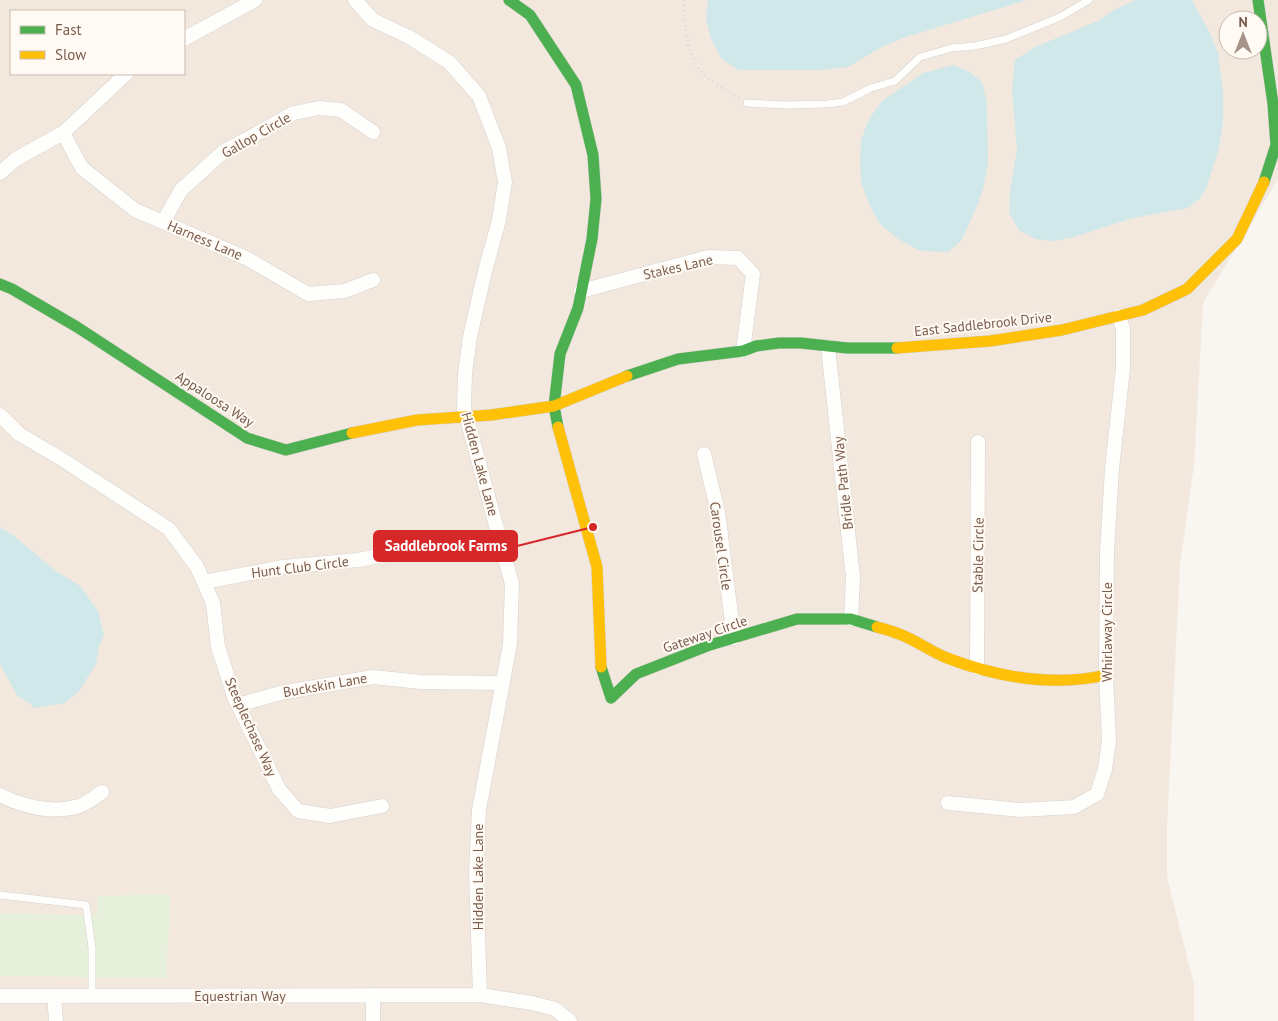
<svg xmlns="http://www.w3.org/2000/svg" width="1278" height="1021" font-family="'PT Sans',sans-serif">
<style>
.residential{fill:#f2e8de;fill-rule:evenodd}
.green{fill:#e7f0db}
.water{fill:#d0e8ea}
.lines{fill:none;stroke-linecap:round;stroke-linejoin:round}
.lane-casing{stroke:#d7d1cb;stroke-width:8}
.street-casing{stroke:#d7d1cb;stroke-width:15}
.fast-casing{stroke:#d9d2cb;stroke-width:12}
.slow-casing{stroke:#d9d2cb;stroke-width:12}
.path{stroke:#dcd5d0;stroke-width:2.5;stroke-dasharray:1 4;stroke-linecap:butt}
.lane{stroke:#fefefd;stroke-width:7}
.street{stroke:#fefefd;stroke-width:14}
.fast{stroke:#4caf50;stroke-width:11}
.slow{stroke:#ffc107;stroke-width:11}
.labels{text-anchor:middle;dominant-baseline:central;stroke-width:4;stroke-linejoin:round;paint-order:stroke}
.street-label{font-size:14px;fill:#7a5c4d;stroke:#fffaf3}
.leader{fill:none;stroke:#d62828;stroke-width:2}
.callout-dot{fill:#d62828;stroke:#fffaf3;stroke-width:2}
.callout{fill:#d62828;stroke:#d62828;stroke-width:2}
.callout-label{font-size:15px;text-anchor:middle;font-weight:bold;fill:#fff}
</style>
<rect width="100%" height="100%" fill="#f9f5f0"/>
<path class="residential" d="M0 0H1278V179L1203 303 1194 465 1180 565 1167 826V877L1194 984V1021H0ZM11 11H184V74H11ZM1228 20H1258V50H1228Z"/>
<path class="green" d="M171 894 166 978 0 976V913L85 915 97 913V896Z"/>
<path class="water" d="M708 0H1027L906 37 882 47 848 67 821 70H738L721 58 711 39 706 18Z
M1135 0H1192L1210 33 1218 53 1223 91V122L1219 148 1206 189 1199 199 1188 208 1133 218 1074 237 1054 241 1035 239 1019 230 1009 213 1010 191 1017 150 1012 89 1015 60 1035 47 1098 21 1112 11Z
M954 65 968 71 982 82 987 103 988 163 983 189 976 209 961 241 948 252 921 251 898 239 879 223 869 204 861 182 860 161 861 140 869 119 882 101 923 73Z
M0 527 14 536 56 571 80 586 98 611 104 635 99 646 96 664 79 691 65 703 35 708 17 695 0 664Z"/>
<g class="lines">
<defs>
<path id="lane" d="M747 103 786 105 827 104 843 102 871 88 895 81 920 57 952 48 975 46 1006 39 1060 17 1089 0
M0 895 86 905 92 948V996"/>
<path id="street" d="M355 0 373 20 409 37 449 62 479 96 499 148 505 182 499 220 485 271 470 337 465 373 464 408 512 584 510 644 479 810 476 873 480 995
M184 39 255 0
M63 133 82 168 135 210 248 259 308 294 345 291 373 280
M0 173 16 159 63 133 126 74
M163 222 181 190 223 152 294 113 319 108 341 110 373 132
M581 291 708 257 738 258 753 274 743 351
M828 347 853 577 851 619
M0 415 19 434 60 458 169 529 197 567 213 603 218 647 235 699 279 789 298 811 330 816 382 806
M704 454 718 512 734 638
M204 582 283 567 358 560 395 553
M977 668 978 442
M238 705 280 693 373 677 421 682 503 683
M0 795C23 807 54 814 79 806 87 804 95 797 102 792
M948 803 1021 810 1074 807 1097 794 1105 769 1109 740 1106 675 1107 552 1112 469 1123 368V329L1119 316
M373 995V1021
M0 996 480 995 532 1003 555 1009 570 1021
M54 996 56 1021"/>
<path id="fast" d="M509 0 530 15 576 85 593 155 596 199 592 239 578 308 560 354 554 406 558 427
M1258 0 1273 104 1276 145 1264 182
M0 284 12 289 77 327 247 438 286 450 352 433
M627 376 678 359 743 351 756 346 779 343H801L847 348H897
M601 667 611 698 636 674 710 645 797 619H851L877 627"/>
<path id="slow" d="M897 348 990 341 1062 330 1143 310 1187 289 1237 239 1264 182
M558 427 597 567 601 667
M352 433 417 420 491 415 554 406 627 376
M877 627C884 629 892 631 899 634 916 640 931 652 947 658 997 677 1053 687 1106 675"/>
</defs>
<use href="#lane" class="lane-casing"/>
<use href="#street" class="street-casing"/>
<use href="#fast" class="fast-casing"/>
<use href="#slow" class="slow-casing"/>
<path class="path" d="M684 0C685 22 685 46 697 66 704 78 729 92 741 99"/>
<use href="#lane" class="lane"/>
<use href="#street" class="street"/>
<use href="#fast" class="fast"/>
<use href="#slow" class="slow"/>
</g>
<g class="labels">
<g class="street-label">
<text transform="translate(256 135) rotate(-30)">Gallop Circle</text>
<text transform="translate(205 240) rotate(23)">Harness Lane</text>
<text transform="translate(678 267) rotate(-13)">Stakes Lane</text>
<text transform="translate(983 324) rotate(-6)">East Saddlebrook Drive</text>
<text transform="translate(215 399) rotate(33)">Appaloosa Way</text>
<text transform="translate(480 464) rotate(75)">Hidden Lake Lane</text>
<text transform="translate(843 483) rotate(-96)">Bridle Path Way</text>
<text transform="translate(721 546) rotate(82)">Carousel Circle</text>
<text transform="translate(978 555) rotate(-89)">Stable Circle</text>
<text transform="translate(300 567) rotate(-7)">Hunt Club Circle</text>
<text transform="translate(1107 632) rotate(-90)">Whirlaway Circle</text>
<text transform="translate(705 634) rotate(-19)">Gateway Circle</text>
<text transform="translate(325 685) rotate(-10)">Buckskin Lane</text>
<text transform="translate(251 727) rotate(66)">Steeplechase Way</text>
<text transform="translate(478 877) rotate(-90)">Hidden Lake Lane</text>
<text x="240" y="996">Equestrian Way</text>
</g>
</g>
<path class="leader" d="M593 527L517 546"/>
<circle class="callout-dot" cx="593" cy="527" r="5"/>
<rect class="callout" x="374" y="531" width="143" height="30" rx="5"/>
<g class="callout-label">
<text x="446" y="551">Saddlebrook Farms</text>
</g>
<rect x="10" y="10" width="175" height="65" fill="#fffaf3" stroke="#cabbb1"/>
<rect x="20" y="26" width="25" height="8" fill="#4caf50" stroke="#cabbb1"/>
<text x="55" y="35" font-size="15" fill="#7a5c4d">Fast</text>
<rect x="20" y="51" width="25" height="8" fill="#ffc107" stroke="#cabbb1"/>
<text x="55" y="60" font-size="15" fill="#7a5c4d">Slow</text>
<g transform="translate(1243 35)"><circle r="24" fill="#fffaf3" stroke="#cabbb1"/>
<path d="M0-4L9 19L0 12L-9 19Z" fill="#a69286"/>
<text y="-8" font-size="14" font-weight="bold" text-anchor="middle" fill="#7a5c4d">N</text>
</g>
</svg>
